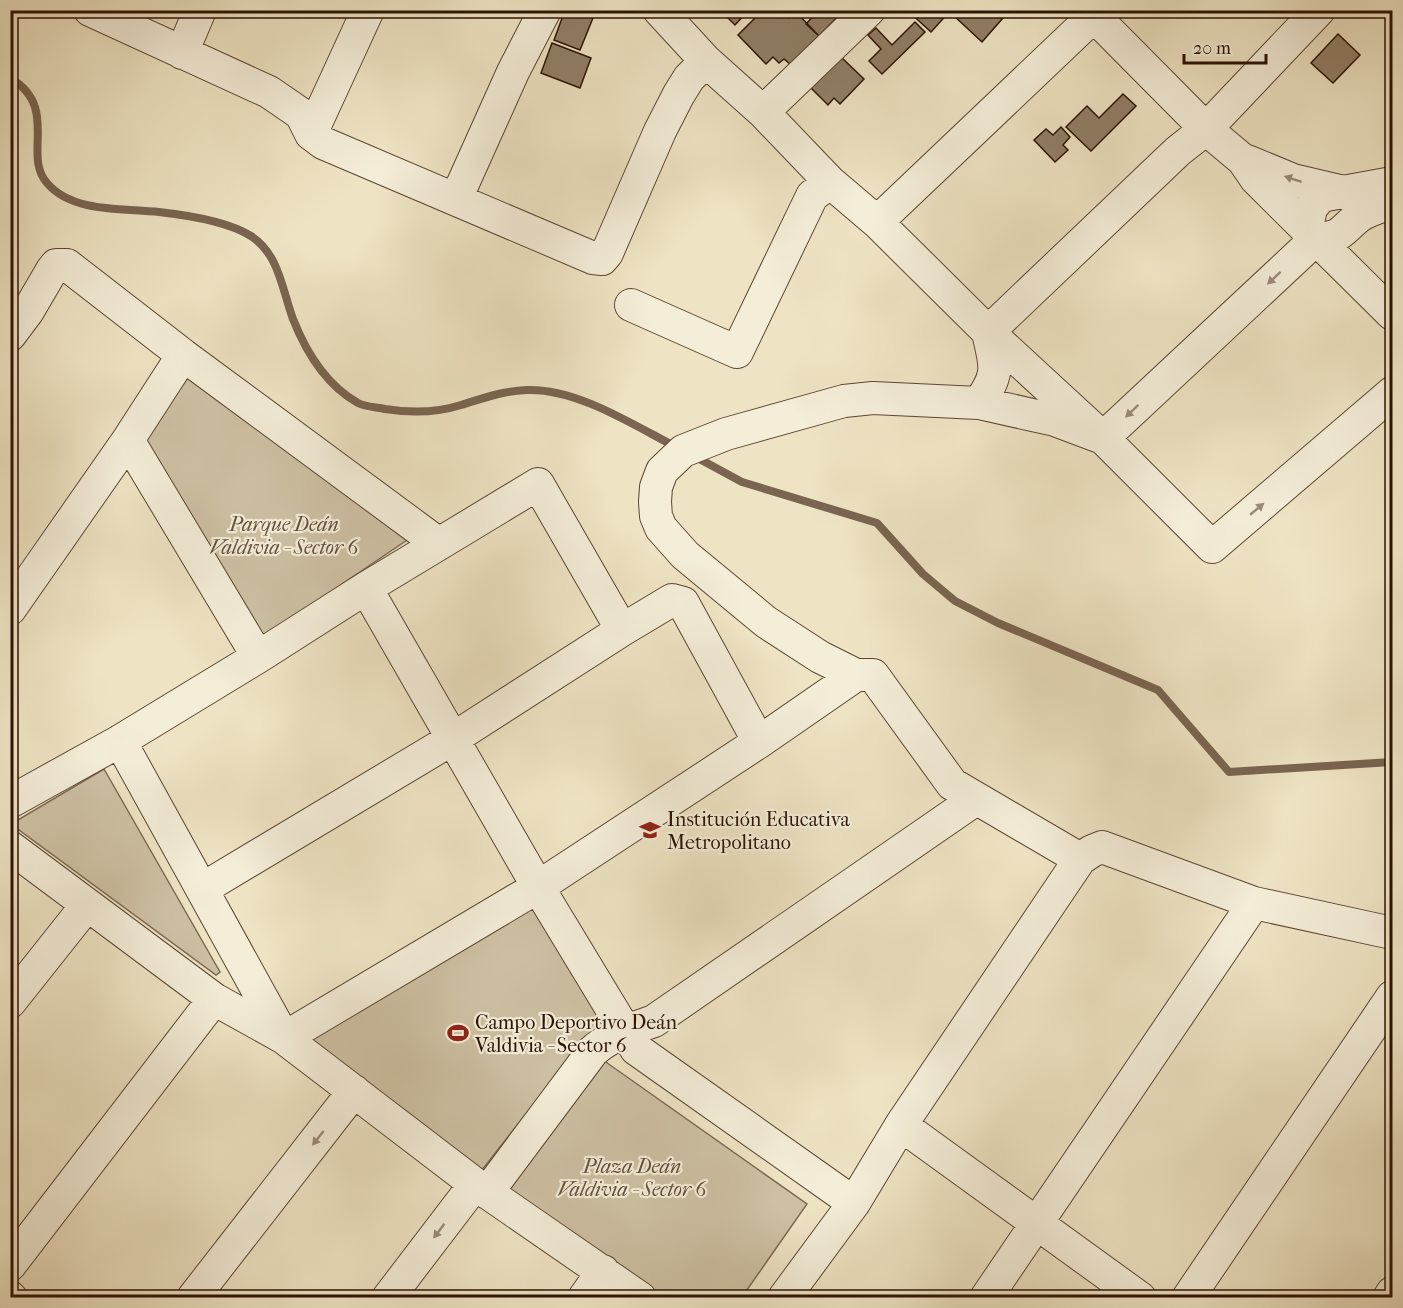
<svg xmlns="http://www.w3.org/2000/svg" width="1403" height="1308" font-family="'IM FELL French Canon',serif">
<style>
.green{fill:#cdc0a3;stroke:#7c6a54;stroke-width:1.5}
.lines{fill:none;stroke-linecap:round;stroke-linejoin:round}
.stream{stroke:#796550;stroke-width:8}
.building{fill:#917f67;stroke:#2c1304;stroke-width:1.5}
.minor-casing{stroke:#5c4734;stroke-width:34}
.minor{stroke:#f4edd8;stroke-width:32}
.oneway{fill:#9a8b79}
.labels{text-anchor:middle;dominant-baseline:central;stroke-width:4.5;stroke-linejoin:round;paint-order:stroke}
.park-label{font-size:20px;font-style:italic;fill:#64503c;stroke:#f4edd8}
.poi-label{font-size:20px;fill:#2c1304;stroke:#f4edd8;text-anchor:start}
</style>
<rect width="100%" height="100%" fill="#eee3c3"/>
<filter id="stains"><feTurbulence type="fractalNoise" baseFrequency=".00333" numOctaves="4"/><feColorMatrix values="0 0 0 0 .2 0 0 0 0 .09 0 0 0 0 .02 0 0 0 .5 -.17"/></filter>
<radialGradient id="worn" r=".72"><stop offset=".6" stop-color="#630" stop-opacity="0"/><stop offset="1" stop-color="#630" stop-opacity=".3"/></radialGradient>
<path class="green" d="M190 375 410 538 261 639 143 437Z
M104 769 220 972 216 975 11 824Z
M533 906 604 1027 578 1047 482 1170 310 1039Z
M603 1060 807 1204 742 1297H664L510 1189Z"/>
<g class="lines">
<path class="stream" d="M10 78C60 107 22 155 47 183 72 213 124 208 159 212 186 215 227 221 251 236 279 254 282 289 293 319 306 352 326 385 358 403 366 407 376 407 385 409 410 413 436 413 461 405 484 398 502 391 527 390 577 388 635 426 678 448
M692 455 742 482 877 523 923 574 955 601 998 623 1158 690 1229 772 1392 762"/>
</g>
<path class="building" d="M565 10H574L593 18 580 50 554 40Z
M720 10H749L735 25Z
M763 10H782L789 18 796 12 819 36 790 64 784 59 779 63 773 57 766 64 738 35Z
M819 10H844L819 36 806 24Z
M907 10H951L931 32Z
M956 10H1010L982 42 952 14Z
M915 22 925 32 882 74 869 61 881 49 868 35 876 28 892 45Z
M1338 34 1360 55 1333 83 1311 63Z
M552 43 591 58 580 88 541 73Z
M840 56 864 79 840 104 834 98 828 105 810 87Z
M1123 94 1136 106 1091 151 1066 127 1087 106 1099 118Z
M1061 127 1070 137 1063 145 1068 150 1055 162 1034 140 1046 129 1053 135Z"/>
<g class="lines">
<defs>
<path id="minor" d="M90 10 269 92 301 114 311 134 323 143 593 258 602 259 607 253 660 131 679 94 689 78 706 61
M659 10 706 61 763 112 830 182 877 222 988 332 1103 438 1212 547 1392 393
M1088 10 1206 129 1243 160 1256 179 1392 314
M182 53 200 10
M763 112 869 10
M311 134 368 10
M1247 161 1293 180 1344 192
M456 199 513 72 545 10
M1392 202C1382 207 1366 210 1357 218 1341 231 1340 239 1317 238L1103 438 1055 420 979 403 873 398 844 401 726 434 683 451 662 471 656 487 655 502 656 516 661 528 685 555 766 622 820 657 856 675H873L952 784 1080 859 1092 851 1102 847 1254 903 1392 933
M877 222 1100 10
M1307 228 1311 208 1321 196 1392 183
M631 305 737 352 812 196 830 182
M10 335 28 311 52 270 56 265H67L183 355 439 544
M979 403C1001 372 995 366 988 332L1178 151 1206 129 1319 10
M128 440 258 657
M366 588 538 887 636 1049 854 1203
M10 609 128 440 183 355
M120 741 284 1038 538 887 759 742 856 675
M10 802 120 741 258 657 366 588 538 484 622 630
M10 847 214 999 284 1038 475 1184 640 1298
M202 889 454 738 622 630 672 600 683 603 759 742
M10 1002 87 905
M901 1125 1140 1298
M487 1193 593 1051C611 1035 632 1029 654 1021L976 799
M10 1265 214 999
M10 1297 11 1298
M193 1298 354 1091
M388 1298 475 1184
M584 1298 603 1271
M784 1298 854 1203 901 1125 1080 859
M986 1298 1254 903
M1188 1298 1392 997
M1389 1298 1392 1293"/>
</defs>
<use href="#minor" class="minor-casing"/>
<use href="#minor" class="minor"/>
</g>
<defs><path id="oneway-solid" d="M-6-.8H1V-3.2L6.5 0L1 3.2V.8H-6Z" transform="scale(1.5)"/></defs>
<g class="oneway">
<use href="#oneway-solid" transform="translate(1293 179) rotate(-162)"/>
<use href="#oneway-solid" transform="translate(1274 278) rotate(137)"/>
<use href="#oneway-solid" transform="translate(1132 411) rotate(136)"/>
<use href="#oneway-solid" transform="translate(1257 509) rotate(-40)"/>
<use href="#oneway-solid" transform="translate(318 1138) rotate(128)"/>
<use href="#oneway-solid" transform="translate(439 1231) rotate(127)"/>
</g>
<defs>
<symbol id="school-bare" viewBox="-9 -9 18 18"><path d="M0-5L7-2L0 1L-7-2ZM-4 1L0 2.5L4 1V4Q0 6-4 4Z" fill="#8f2418" stroke="#f4edd8" stroke-width="2.5" paint-order="stroke"/></symbol>
<symbol id="stadium-bare" viewBox="-9 -9 18 18"><path d="M0-5a6.5 5 0 1 0 0 10a6.5 5 0 1 0 0-10ZM-3.5-1.8h7v3.6h-7Z" fill="#8f2418" stroke="#f4edd8" stroke-width="2.5" paint-order="stroke"/></symbol>
</defs>
<g fill-rule="evenodd">
<use href="#school-bare" x="635" y="815" width="30" height="30"/>
<use href="#stadium-bare" x="443" y="1018" width="30" height="30"/>
</g>
<g class="labels">
<g class="park-label">
<text x="284" y="524">Parque Deán<tspan x="284" dy="23">Valdivia - Sector 6</tspan></text>
<text x="632" y="1166">Plaza Deán<tspan x="632" dy="23">Valdivia - Sector 6</tspan></text>
</g>
<g class="poi-label">
<text x="667" y="819">Institución Educativa<tspan x="667" dy="23">Metropolitano</tspan></text>
<text x="475" y="1022">Campo Deportivo Deán<tspan x="475" dy="23">Valdivia - Sector 6</tspan></text>
</g>
</g>
<rect width="1403" height="1308" fill="none" stroke="#eee3c3" stroke-width="36"/>
<rect x="12" y="12" width="1379" height="1284" fill="none" stroke="#2c1304" stroke-width="3"/>
<rect x="18" y="18" width="1367" height="1272" fill="none" stroke="#2c1304" stroke-width="1.5"/>
<path d="M1184 54v9h82v-9" fill="none" stroke="#2c1304" stroke-width="3"/>
<text x="1193" y="54" font-size="18" fill="#2c1304" stroke="#f4edd8" stroke-width="4.5" paint-order="stroke">20 m</text>
<rect width="100%" height="100%" filter="url(#stains)"/>
<rect width="100%" height="100%" fill="url(#worn)"/>
</svg>
